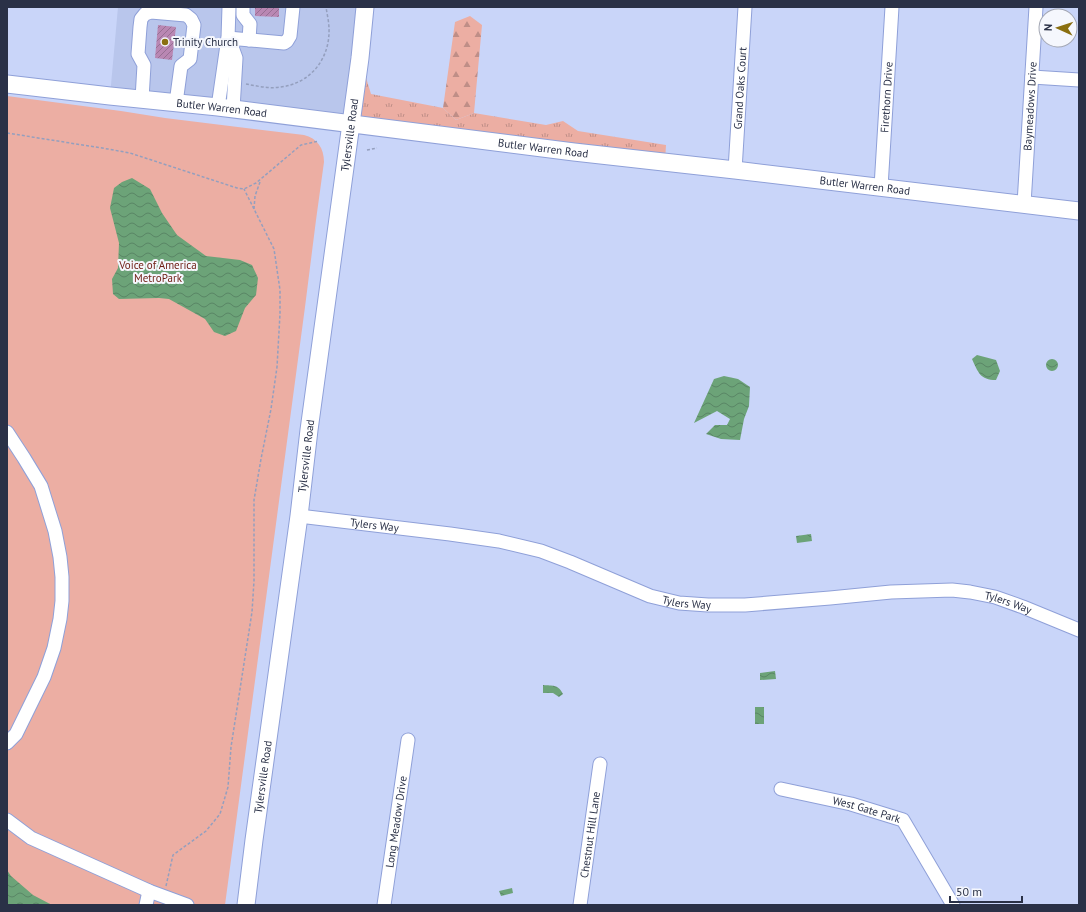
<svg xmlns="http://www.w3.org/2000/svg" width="1086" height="912" font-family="'PT Sans',sans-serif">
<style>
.built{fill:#b9c6ec}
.grass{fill:url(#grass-tufts)}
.forest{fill:url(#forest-firs)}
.park{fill:#ecaea3}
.water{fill:url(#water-waves)}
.building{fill:url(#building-hatch)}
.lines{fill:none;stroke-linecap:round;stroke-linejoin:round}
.minor-casing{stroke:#8fa0d8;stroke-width:15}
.major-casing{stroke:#8fa0d8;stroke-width:19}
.path{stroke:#949fbe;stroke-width:1.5;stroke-dasharray:3 2;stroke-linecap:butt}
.minor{stroke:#fff;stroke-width:13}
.major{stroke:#fff;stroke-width:17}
.poi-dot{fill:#8a6f10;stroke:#f5f7fd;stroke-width:1.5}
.labels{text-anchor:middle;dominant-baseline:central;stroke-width:4;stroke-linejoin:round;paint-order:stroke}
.poi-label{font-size:11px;fill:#2a3147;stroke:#f5f7fd;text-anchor:start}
.street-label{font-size:11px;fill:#2a3147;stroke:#f5f7fd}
.park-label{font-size:11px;fill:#6d1c12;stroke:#f5f7fd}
</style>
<defs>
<pattern id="grass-tufts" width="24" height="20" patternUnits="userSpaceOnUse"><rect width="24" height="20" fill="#ecaea3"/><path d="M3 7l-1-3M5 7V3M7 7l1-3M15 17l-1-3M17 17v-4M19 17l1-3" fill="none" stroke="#bf8e87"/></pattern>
<pattern id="forest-firs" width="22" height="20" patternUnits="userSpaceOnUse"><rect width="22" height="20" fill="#ecaea3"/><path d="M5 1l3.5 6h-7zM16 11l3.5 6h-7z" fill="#bf8e87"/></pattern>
<pattern id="water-waves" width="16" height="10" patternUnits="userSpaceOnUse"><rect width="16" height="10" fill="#6ca378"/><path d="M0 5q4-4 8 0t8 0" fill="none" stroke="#598564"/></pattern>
<pattern id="building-hatch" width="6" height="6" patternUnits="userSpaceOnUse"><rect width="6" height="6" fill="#b987b3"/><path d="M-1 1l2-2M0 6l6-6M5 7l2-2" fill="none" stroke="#976f93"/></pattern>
</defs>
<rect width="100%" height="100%" fill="#c9d5f9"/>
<path class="built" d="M118 7H365L351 124 110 96Z"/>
<path class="grass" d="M360 58 371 94 443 108 456 120 474 113 546 125 563 121 578 131 666 145 665 162 351 124Z"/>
<path class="forest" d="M470 16 482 25 474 113 456 120 443 108 455 22Z"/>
<path class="park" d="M7 96 121 111 165 118 304 135C317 138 324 148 324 162L316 220 305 307 225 905H7Z"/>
<path class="water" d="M132 178 150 189 162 213 177 235 206 256 240 260 252 265 258 278 256 295 245 308 236 331 225 336 214 332 205 319 169 299 159 298 119 299 113 294 112 279 118 268 119 243 110 208 114 188 122 182Z
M977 355 996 360 1000 371 996 380C980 380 978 372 972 359Z
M1046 365a6 6 0 1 1 12 0a6 6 0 1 1-12 0Z
M724 376 738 379 750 387 749 406 744 419 740 440 721 439 706 434 715 425H727L730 419 717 411 694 423 714 379Z
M811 534 812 541 797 543 796 536Z
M775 671 776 679 760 680V673Z
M543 685C553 686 558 684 563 694L559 697 553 693H543Z
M755 707H764V724H755Z
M7 870 11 876 33 895 52 905H7Z
M512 888 513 893 501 896 499 891Z"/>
<path class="building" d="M255 7H279V17L255 16Z
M158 25 176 27 172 60 155 58Z"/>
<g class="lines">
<defs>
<g id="minor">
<path d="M243 7V15L250 24 249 40"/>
<path d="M228 38 284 43 287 41 290 36 293 7"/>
<path d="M229 39 236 58 233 109"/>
<path d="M1032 77 1079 80"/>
<path d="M142 99 144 65 138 54 140 27 141 19 145 14 151 12 186 15 191 19 194 25 190 59 181 66 176 103"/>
<path d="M218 107 228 38 229 7"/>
<path id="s1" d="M735 170 745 7"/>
<path id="s2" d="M881 187 892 7"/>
<path id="s3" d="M1024 204 1036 7"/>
<path d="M7 432 24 458 41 486 55 531 60 557 62 577V601L60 619 54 648 44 677 16 734 7 743"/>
<path id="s4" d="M299 516 450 534 499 541 541 551 570 562 650 596 679 603 708 605H745L830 598 891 592 952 590 970 592 995 597 1023 607 1079 630"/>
<path id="s5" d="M781 789 851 804 903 820 953 905"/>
<path d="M7 820 31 838 149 891 187 905"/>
<path d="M146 905 149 891"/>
<path id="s6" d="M384 905 408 740"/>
<path id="s7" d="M580 905 600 764"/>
</g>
<g id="major">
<path id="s8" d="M7 84 110 96 218 107 574 152 735 170 1079 211"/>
<path id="s9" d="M246 905 254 840 299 516 309 430 360 58 365 7"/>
</g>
</defs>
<use href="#minor" class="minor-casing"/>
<use href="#major" class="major-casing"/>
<path class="path" d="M246 84C257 86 269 89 280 87 310 84 330 59 329 29 329 22 327 14 326 7
M7 133 108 149 130 153 237 188 244 189 256 183 301 145 319 141
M367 150 377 148
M254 209 255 196 260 182
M166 886 173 855 206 831 220 814 228 787 231 747 252 612 254 581V500L261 459 271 409 277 367 280 314V290L274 249 244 189"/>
<use href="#minor" class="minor"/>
<use href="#major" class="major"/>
</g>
<circle class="poi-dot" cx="165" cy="42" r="4"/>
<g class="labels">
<g class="poi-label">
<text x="173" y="42">Trinity Church</text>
</g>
<g class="street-label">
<text stroke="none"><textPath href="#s1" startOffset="82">Grand Oaks Court</textPath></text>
<text stroke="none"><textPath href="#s2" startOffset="90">Firethorn Drive</textPath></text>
<text stroke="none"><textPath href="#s3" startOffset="98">Baymeadows Drive</textPath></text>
<text stroke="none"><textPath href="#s8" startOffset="216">Butler Warren Road</textPath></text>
<text stroke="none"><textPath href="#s9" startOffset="777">Tylersville Road</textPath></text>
<text stroke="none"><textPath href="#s8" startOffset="540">Butler Warren Road</textPath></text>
<text stroke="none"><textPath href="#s8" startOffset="864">Butler Warren Road</textPath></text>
<text stroke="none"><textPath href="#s9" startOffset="453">Tylersville Road</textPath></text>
<text stroke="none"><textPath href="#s4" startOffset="76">Tylers Way</textPath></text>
<text stroke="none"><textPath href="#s4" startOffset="400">Tylers Way</textPath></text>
<text stroke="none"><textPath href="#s4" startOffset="724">Tylers Way</textPath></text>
<text stroke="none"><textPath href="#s9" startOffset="129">Tylersville Road</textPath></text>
<text stroke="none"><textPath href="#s5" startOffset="88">West Gate Park</textPath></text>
<text stroke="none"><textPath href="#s6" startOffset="84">Long Meadow Drive</textPath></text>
<text stroke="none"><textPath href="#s7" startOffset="71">Chestnut Hill Lane</textPath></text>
</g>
<g class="park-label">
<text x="158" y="265">Voice of America<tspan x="158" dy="13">MetroPark</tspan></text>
</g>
</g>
<rect width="1086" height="912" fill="none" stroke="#2a3147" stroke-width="16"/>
<g transform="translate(1058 28) rotate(273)"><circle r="19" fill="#f5f7fd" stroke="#a4a8b4"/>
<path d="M0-3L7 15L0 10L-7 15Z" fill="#8a6f10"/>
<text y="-6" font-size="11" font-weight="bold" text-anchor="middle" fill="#2a3147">N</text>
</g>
<path d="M950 896v6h72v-6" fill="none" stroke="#2a3147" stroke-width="2"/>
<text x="956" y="896" font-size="12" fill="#2a3147" stroke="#f5f7fd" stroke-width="3" paint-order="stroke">50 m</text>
</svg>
